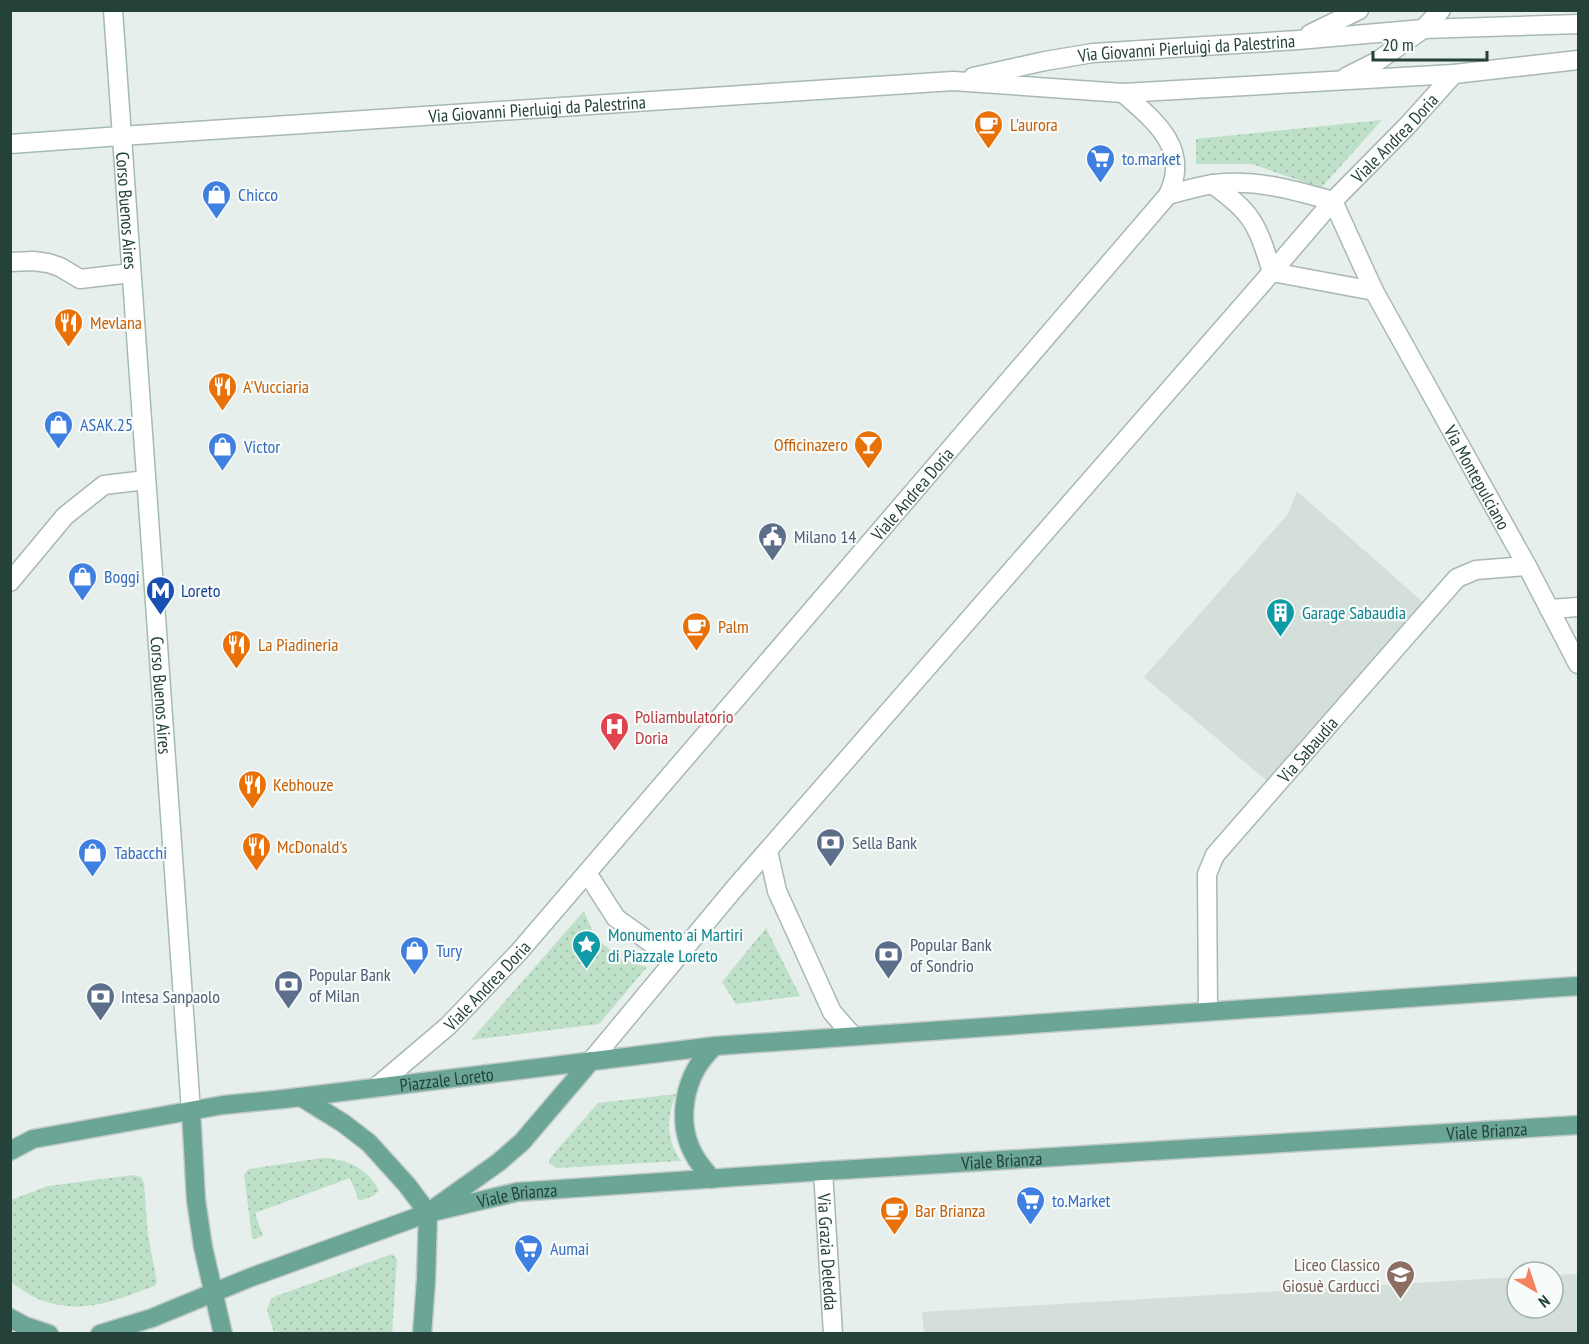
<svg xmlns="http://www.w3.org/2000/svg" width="1589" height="1344" font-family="'PT Sans Narrow',sans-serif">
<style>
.built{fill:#d4dfda}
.green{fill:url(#green-dots)}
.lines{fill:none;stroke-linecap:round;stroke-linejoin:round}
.lane-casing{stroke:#a8b8b2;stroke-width:21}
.street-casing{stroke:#a8b8b2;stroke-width:21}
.secondary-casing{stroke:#a4bbb3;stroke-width:21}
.primary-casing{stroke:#c2cac8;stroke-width:21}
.lane{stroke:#fff;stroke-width:18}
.street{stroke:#fff;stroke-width:18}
.secondary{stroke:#fff;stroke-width:18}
.primary{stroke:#6aa596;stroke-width:18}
.labels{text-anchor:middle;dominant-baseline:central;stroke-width:4.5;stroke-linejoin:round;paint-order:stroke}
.street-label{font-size:18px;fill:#24423a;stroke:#f7fbf9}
.food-label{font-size:18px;fill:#c56008;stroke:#f7fbf9;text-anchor:start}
.shop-label{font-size:18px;fill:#366cbe;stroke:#f7fbf9;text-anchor:start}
.service-label{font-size:18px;fill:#4e5e75;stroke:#f7fbf9;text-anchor:start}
.transit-label{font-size:18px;fill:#164399;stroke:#f7fbf9;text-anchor:start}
.culture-label{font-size:18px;fill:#0d838f;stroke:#f7fbf9;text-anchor:start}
.health-label{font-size:18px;fill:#be3a42;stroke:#f7fbf9;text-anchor:start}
.education-label{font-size:18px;fill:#785e54;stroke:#f7fbf9;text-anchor:end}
</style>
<defs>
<pattern id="green-dots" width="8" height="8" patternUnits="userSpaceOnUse" patternTransform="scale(1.5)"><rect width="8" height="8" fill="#bfe0c8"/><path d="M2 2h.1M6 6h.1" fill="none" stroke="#a4c1ad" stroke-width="1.8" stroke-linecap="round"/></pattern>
</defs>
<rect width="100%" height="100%" fill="#e6efeb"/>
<path class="built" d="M1297 491 1425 604 1267 781 1144 677 1288 514Z
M1578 1274V1333L924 1334 922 1312 1517 1277V1308H1553V1275Z"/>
<path class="green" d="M1382 120 1321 188 1252 164H1196V139Z
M584 911 595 937 621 959 647 967 599 1024 471 1040Z
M766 928 800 996 736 1004 722 982Z
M676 1094C666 1117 666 1140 681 1161L557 1168 549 1163 550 1158 598 1103Z
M322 1158C345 1158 369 1168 379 1191L373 1196 359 1201 350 1178 255 1213 263 1236 255 1239 252 1238 244 1174 249 1169Z
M133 1175 141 1177 144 1183 148 1235 157 1282 155 1286C113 1301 83 1316 38 1299 29 1295 19 1288 11 1282V1200L48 1186Z
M392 1254 397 1259 392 1333H274L267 1310 271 1298Z"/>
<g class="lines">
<defs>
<path id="lane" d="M1423 29 1441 10
M1549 609 1578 607
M587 873 616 918 651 943 685 948"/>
<g id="street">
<path d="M1310 34 1359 10"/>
<path id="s1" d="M973 77 1045 61 1093 53 1298 40 1423 29 1578 24"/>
<path d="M1346 77 1376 62 1422 30"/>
<path id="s2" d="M121 136 953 81 1123 93 1454 74 1578 60"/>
<path d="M1212 184C1253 213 1257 224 1272 272"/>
<path d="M1168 195C1183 191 1199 186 1214 184 1256 179 1294 190 1333 201"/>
<path id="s3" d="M1333 201 1374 291 1527 566 1578 664"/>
<path d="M10 262 33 261 48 263 60 267 80 279 131 273"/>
<path d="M1272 272 1374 291"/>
<path d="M10 582 65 516 104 485 146 480"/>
<path d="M768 851 777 891 832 1012 853 1036"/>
<path id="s4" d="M1208 1011 1207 874 1215 855 1457 578 1476 570 1527 566"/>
<path id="s5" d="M591 1061 734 889 1272 272 1333 201 1408 125 1454 74"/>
<path id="s6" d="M375 1088 448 1026 518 953 1168 195C1191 149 1155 121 1123 93"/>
<path id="s7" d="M823 1171 833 1334"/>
</g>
<g id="secondary">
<path id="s8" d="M113 10 191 1111"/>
<path d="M10 144 121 136"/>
</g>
<g id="primary">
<path d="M301 1097 343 1123 369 1143 407 1185 428 1213 426 1280 422 1334"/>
<path d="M191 1111 196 1200 203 1247 223 1334"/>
<path id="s9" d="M10 1151 33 1139 223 1105 284 1099 715 1046 1578 986"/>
<path d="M712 1179C707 1173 702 1167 697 1160 674 1124 683 1074 715 1046"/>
<path d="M436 1207 499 1162 522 1142 591 1061"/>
<path d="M10 1318 25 1326 49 1334"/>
<path id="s10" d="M100 1334 152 1318 249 1278 428 1213 517 1192 823 1171 1578 1125"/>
</g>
</defs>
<use href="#lane" class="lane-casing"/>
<use href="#street" class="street-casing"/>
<use href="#secondary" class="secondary-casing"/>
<use href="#primary" class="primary-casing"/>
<use href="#lane" class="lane"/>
<use href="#street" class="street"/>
<use href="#secondary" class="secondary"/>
<use href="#primary" class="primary"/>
</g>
<defs>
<symbol id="cafe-pin" viewBox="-11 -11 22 30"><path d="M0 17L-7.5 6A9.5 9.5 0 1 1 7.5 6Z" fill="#e8710a" stroke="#f7fbf9"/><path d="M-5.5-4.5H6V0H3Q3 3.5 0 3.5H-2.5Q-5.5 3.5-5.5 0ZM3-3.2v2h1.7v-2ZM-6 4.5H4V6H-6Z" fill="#fff"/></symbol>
<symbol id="supermarket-pin" viewBox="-11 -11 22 30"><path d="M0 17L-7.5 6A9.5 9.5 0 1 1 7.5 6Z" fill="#3f7fe0" stroke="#f7fbf9"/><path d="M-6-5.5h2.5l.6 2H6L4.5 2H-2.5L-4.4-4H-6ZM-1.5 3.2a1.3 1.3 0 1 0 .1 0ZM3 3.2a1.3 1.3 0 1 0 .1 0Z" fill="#fff"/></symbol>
<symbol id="shop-pin" viewBox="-11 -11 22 30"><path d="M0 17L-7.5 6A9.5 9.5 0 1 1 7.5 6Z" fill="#3f7fe0" stroke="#f7fbf9"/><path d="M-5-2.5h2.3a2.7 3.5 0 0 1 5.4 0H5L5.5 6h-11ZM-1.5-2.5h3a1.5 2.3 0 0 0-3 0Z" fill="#fff"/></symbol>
<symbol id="restaurant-pin" viewBox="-11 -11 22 30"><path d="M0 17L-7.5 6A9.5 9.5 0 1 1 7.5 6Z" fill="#e8710a" stroke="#f7fbf9"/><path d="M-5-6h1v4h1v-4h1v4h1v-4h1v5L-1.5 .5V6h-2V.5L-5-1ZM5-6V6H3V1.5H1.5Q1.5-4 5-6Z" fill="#fff"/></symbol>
<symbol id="bar-pin" viewBox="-11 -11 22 30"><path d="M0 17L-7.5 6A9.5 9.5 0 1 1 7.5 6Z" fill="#e8710a" stroke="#f7fbf9"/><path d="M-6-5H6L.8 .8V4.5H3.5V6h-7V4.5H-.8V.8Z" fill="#fff"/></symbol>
<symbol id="civic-pin" viewBox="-11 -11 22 30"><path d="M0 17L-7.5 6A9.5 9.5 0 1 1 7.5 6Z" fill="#5c6f8a" stroke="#f7fbf9"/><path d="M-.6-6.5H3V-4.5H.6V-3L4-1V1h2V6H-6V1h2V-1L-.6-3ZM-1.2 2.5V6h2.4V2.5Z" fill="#fff"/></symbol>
<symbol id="metro-pin" viewBox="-11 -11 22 30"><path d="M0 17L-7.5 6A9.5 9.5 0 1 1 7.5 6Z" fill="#1a4fb4" stroke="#f7fbf9"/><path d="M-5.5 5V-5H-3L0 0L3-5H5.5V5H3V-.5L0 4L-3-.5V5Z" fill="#fff"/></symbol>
<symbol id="building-pin" viewBox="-11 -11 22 30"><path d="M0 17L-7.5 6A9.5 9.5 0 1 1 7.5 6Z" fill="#0f9aa8" stroke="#f7fbf9"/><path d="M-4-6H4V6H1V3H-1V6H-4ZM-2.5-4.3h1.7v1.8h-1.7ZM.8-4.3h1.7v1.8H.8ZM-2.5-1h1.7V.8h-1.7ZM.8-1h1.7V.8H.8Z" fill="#fff"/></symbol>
<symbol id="hospital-pin" viewBox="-11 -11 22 30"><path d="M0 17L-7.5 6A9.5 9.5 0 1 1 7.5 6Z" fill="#e0444e" stroke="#f7fbf9"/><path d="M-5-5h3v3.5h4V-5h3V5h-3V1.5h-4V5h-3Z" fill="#fff"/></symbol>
<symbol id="bank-pin" viewBox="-11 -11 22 30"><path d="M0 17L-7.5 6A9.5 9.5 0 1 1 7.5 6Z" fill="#5c6f8a" stroke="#f7fbf9"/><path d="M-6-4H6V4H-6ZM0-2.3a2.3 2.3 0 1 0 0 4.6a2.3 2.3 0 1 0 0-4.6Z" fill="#fff"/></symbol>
<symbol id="sight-pin" viewBox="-11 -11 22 30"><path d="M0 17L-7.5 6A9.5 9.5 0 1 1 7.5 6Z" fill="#0f9aa8" stroke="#f7fbf9"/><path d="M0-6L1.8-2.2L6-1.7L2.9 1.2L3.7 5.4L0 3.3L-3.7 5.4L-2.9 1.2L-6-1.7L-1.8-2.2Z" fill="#fff"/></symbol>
<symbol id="school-pin" viewBox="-11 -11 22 30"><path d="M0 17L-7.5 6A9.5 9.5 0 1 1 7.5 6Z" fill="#8d6e63" stroke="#f7fbf9"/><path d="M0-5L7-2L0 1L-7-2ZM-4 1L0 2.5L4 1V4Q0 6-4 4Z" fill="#fff"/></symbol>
</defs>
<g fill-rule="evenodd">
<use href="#cafe-pin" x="972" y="108" width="33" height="45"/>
<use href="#supermarket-pin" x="1084" y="142" width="33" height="45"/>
<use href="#shop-pin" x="200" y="178" width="33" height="45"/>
<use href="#restaurant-pin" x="52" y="306" width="33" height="45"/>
<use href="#restaurant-pin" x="206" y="370" width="33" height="45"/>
<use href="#shop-pin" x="42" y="408" width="33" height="45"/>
<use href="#bar-pin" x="852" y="428" width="33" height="45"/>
<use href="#shop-pin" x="206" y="430" width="33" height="45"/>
<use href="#civic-pin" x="756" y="520" width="33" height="45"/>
<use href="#shop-pin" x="66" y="560" width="33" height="45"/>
<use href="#metro-pin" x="144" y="574" width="33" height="45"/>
<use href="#building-pin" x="1264" y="596" width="33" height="45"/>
<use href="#cafe-pin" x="680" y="610" width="33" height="45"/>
<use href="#restaurant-pin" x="220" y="628" width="33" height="45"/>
<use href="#hospital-pin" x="598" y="710" width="33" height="45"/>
<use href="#restaurant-pin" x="236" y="768" width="33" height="45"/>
<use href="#bank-pin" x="814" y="826" width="33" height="45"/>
<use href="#restaurant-pin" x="240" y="830" width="33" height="45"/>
<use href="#shop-pin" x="76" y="836" width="33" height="45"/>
<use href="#sight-pin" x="570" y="928" width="33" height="45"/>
<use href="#shop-pin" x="398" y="934" width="33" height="45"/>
<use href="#bank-pin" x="872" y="938" width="33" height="45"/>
<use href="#bank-pin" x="272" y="968" width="33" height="45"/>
<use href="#bank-pin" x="84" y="980" width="33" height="45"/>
<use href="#supermarket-pin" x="1014" y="1184" width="33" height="45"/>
<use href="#cafe-pin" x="878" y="1194" width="33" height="45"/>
<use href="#supermarket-pin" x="512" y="1232" width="33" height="45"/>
<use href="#school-pin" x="1384" y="1258" width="33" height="45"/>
</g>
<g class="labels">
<g class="street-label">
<text stroke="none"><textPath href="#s1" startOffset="216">Via Giovanni Pierluigi da Palestrina</textPath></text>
<text stroke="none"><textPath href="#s2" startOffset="417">Via Giovanni Pierluigi da Palestrina</textPath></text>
<text stroke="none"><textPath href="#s5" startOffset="1224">Viale Andrea Doria</textPath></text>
<text stroke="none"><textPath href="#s8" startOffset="201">Corso Buenos Aires</textPath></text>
<text stroke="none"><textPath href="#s3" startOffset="312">Via Montepulciano</textPath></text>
<text stroke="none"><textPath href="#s6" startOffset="802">Viale Andrea Doria</textPath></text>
<text stroke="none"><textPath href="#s8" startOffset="687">Corso Buenos Aires</textPath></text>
<text stroke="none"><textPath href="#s4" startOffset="298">Via Sabaudia</textPath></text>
<text stroke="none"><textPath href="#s6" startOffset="152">Viale Andrea Doria</textPath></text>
<text stroke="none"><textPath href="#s9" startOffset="444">Piazzale Loreto</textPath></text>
<text stroke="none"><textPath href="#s10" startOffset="1413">Viale Brianza</textPath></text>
<text stroke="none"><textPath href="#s10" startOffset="927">Viale Brianza</textPath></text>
<text stroke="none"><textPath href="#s10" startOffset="441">Viale Brianza</textPath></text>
<text stroke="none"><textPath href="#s7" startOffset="81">Via Grazia Deledda</textPath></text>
</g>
<g class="food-label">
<text x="1010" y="124">L'aurora</text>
<text x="90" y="322">Mevlana</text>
<text x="243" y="386">A'Vucciaria</text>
<text x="848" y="444" text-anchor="end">Officinazero</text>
<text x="718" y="626">Palm</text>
<text x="258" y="644">La Piadineria</text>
<text x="273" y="784">Kebhouze</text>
<text x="277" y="846">McDonald's</text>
<text x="915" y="1210">Bar Brianza</text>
</g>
<g class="shop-label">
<text x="1122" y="158">to.market</text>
<text x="238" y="194">Chicco</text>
<text x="80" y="424">ASAK.25</text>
<text x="244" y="446">Victor</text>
<text x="104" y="576">Boggi</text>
<text x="114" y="852">Tabacchi</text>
<text x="436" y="950">Tury</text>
<text x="1052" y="1200">to.Market</text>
<text x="550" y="1248">Aumai</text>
</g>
<g class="service-label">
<text x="794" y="536">Milano 14</text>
<text x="852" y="842">Sella Bank</text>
<text x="910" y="944">Popular Bank<tspan x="910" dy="21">of Sondrio</tspan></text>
<text x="309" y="974">Popular Bank<tspan x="309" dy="21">of Milan</tspan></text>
<text x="121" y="996">Intesa Sanpaolo</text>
</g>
<g class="transit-label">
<text x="181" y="590">Loreto</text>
</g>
<g class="culture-label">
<text x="1302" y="612">Garage Sabaudia</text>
<text x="608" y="934">Monumento ai Martiri<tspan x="608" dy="21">di Piazzale Loreto</tspan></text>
</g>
<g class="health-label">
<text x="635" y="716">Poliambulatorio<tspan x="635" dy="21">Doria</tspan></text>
</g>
<g class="education-label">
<text x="1380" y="1264">Liceo Classico<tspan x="1380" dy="21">Giosuè Carducci</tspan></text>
</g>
</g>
<rect width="1589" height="1344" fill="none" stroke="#24423a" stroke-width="24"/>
<g transform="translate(1535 1290) rotate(141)"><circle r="28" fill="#f7fbf9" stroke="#a3b1ad" stroke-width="1.5"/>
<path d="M0-4.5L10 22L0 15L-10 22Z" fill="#f4845f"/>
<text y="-9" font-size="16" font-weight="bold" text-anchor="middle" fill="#24423a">N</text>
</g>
<path d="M1373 51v9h114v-9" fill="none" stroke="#24423a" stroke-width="3"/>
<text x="1382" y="51" font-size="18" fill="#24423a" stroke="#f7fbf9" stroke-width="4.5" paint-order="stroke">20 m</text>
</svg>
